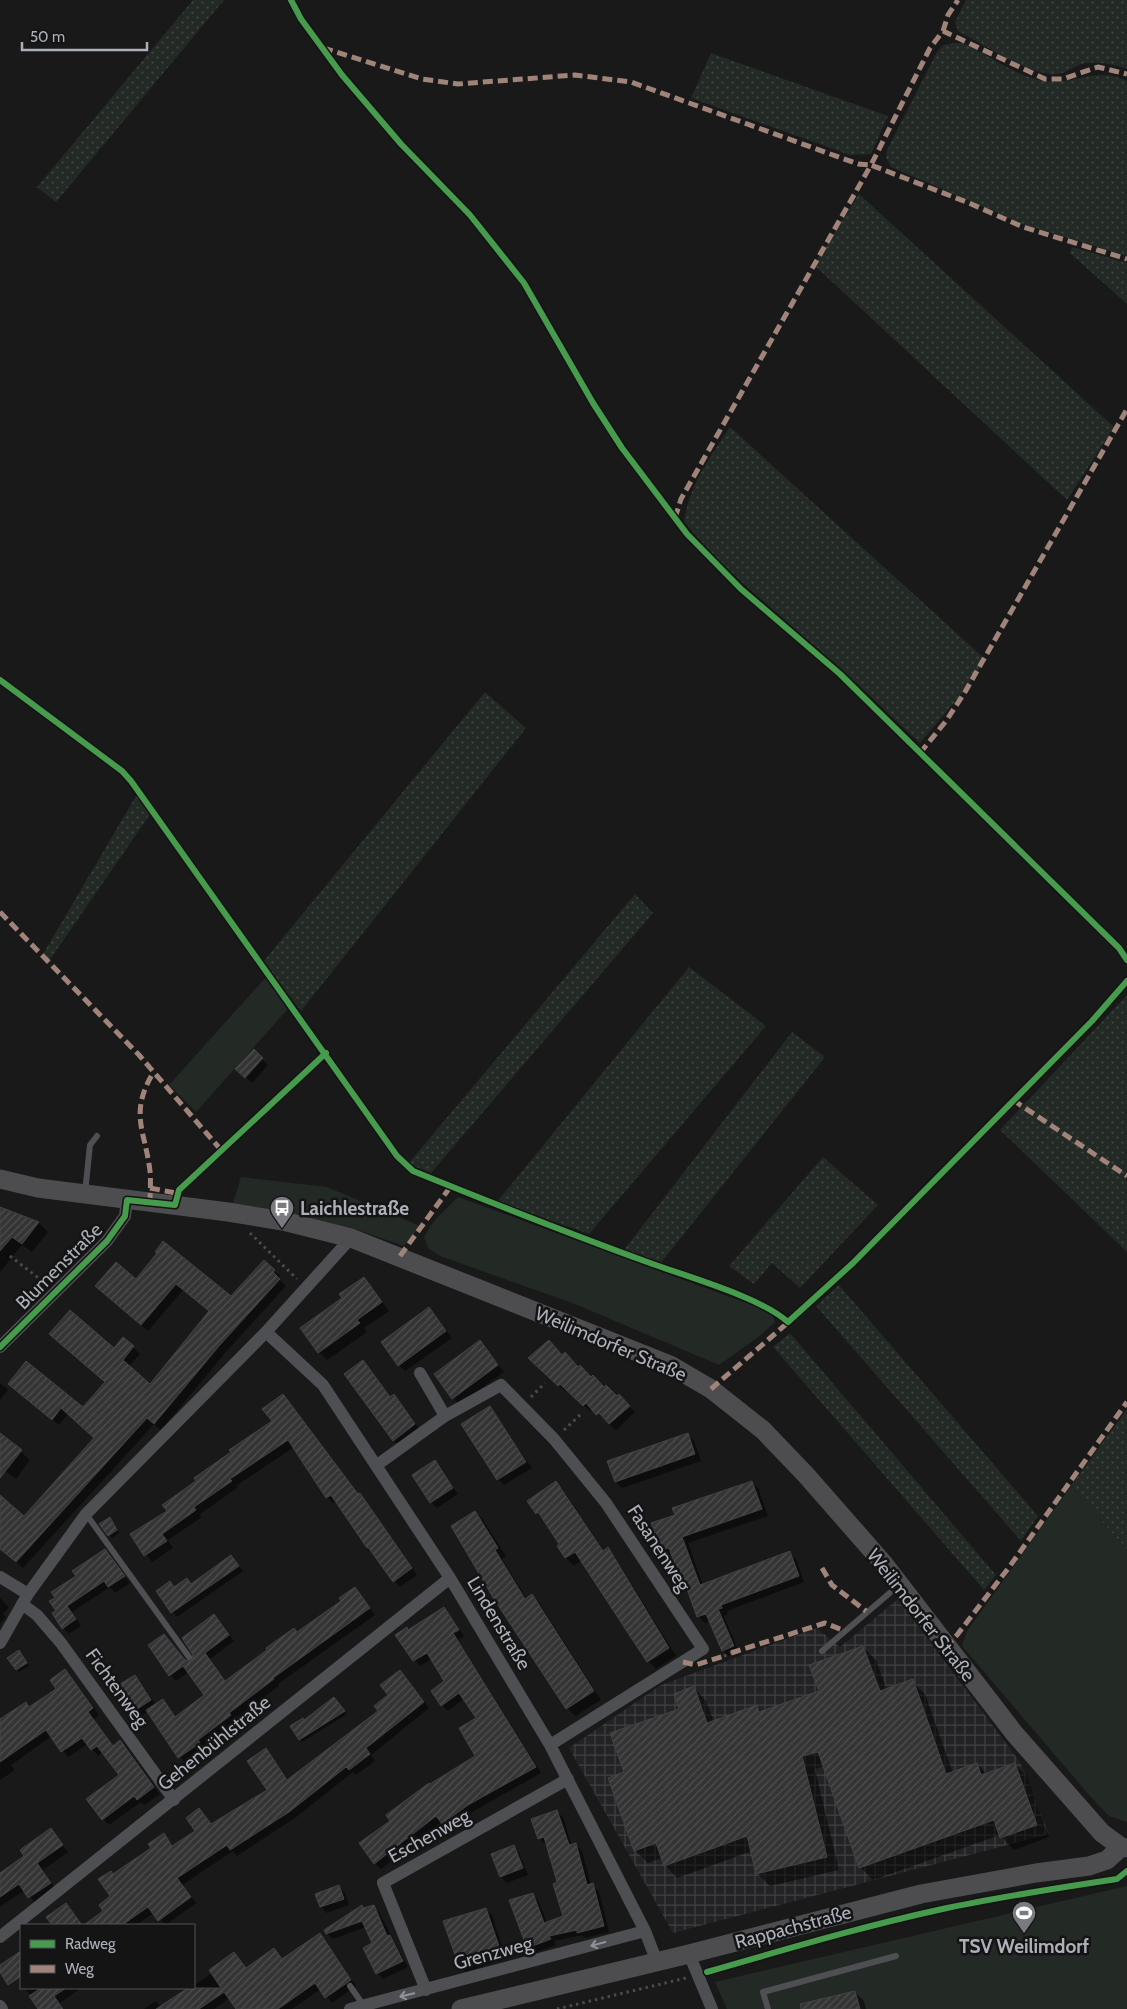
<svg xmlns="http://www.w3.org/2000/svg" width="1127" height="2009" font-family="Cabin,sans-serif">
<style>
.industrial{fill:url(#industrial-grid)}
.grass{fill:#232924}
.garden{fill:url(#garden-dots)}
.shadow{fill:#0007}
.building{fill:url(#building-hatch);stroke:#424346}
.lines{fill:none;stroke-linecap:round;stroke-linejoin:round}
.path{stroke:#494b4d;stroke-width:3;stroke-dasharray:2.5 4;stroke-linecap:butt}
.lane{stroke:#4e4f52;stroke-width:6}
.street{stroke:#4e4f52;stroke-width:12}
.secondary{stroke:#4d4d50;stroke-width:19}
.quiet{stroke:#a18479;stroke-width:5;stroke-dasharray:10 5;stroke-linecap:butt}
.cycleway-casing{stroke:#141415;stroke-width:9}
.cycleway{stroke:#469c4c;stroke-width:6}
.oneway{stroke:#90939a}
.labels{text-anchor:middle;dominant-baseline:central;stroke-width:5;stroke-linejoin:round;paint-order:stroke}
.poi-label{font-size:19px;font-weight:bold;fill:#acb0b9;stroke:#141415;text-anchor:start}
.street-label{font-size:19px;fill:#acb0b9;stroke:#141415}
</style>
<defs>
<pattern id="industrial-grid" width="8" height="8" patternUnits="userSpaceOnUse" patternTransform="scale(1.25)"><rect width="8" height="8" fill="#232325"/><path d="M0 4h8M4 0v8" fill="none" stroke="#404043"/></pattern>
<pattern id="garden-dots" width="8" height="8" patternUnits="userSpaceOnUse" patternTransform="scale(1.25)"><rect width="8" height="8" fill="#232924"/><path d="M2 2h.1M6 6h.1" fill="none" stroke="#404642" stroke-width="1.8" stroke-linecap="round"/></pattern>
<pattern id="building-hatch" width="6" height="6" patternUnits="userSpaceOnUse" patternTransform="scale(1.25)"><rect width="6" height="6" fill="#343435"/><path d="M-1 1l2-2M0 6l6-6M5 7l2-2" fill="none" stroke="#4f4f50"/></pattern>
</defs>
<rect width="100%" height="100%" fill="#19191a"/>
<path class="industrial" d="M898 1599 1020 1762 1049 1834 673 1933 569 1748 661 1685 817 1628 840 1647Z"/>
<path class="grass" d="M266 977 288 1009 196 1112 169 1085Z
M241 1177 327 1187 420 1226 404 1246 355 1229 233 1203Z
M458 1197 771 1312 775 1322 761 1335 719 1365 575 1304 440 1256 428 1248 424 1237 434 1221Z
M1071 1486 1127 1550V1822L1109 1816 1089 1795 962 1646 967 1631Z
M1127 1886V2009H727L715 1982Z"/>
<path class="garden" d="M193 0H224L56 202 37 187Z
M966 0H1127V69C1116 64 1093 61 1081 64 1071 68 1060 77 1049 74 1019 69 985 45 958 31L955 22Z
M953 43H963C989 55 1015 76 1044 81 1074 86 1096 65 1127 81V256L1023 224 891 167 886 157 887 150 937 52 944 45Z
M711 53 888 116 871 154 850 155 691 98Z
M859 194 1114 427 1067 500 814 265Z
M1072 247 1127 263V304L1070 253Z
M730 427 986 660 958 698 920 743C887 713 856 681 822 652 774 610 725 571 684 522 689 486 710 457 730 427Z
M485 692 526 728 301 1011 263 962Z
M139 791 153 810 49 961 43 954Z
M635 894 653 913 431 1173 408 1164Z
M689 967 766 1026 589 1234 497 1202Z
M1127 995V1252L1000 1130Z
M792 1032 825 1057 660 1264 624 1250Z
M823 1157 878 1205 800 1288 772 1263 754 1284 729 1266Z
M839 1285 1038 1516 1021 1541 816 1306Z
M790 1333 996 1575 984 1590 773 1347Z
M1127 1409V1550L1071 1486Z"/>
<path class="shadow" d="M254 1051 268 1065 252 1083 237 1069Z
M0 1208 39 1223 48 1232 32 1252 22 1245 0 1272Z
M158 1254 231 1298 264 1262 281 1277 279 1279 286 1286 226 1352 161 1430 154 1424 23 1568 0 1548V1497L24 1518 96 1438 68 1414 59 1425 16 1390 83 1409 106 1382 114 1350 124 1339 140 1354 129 1366 150 1385 210 1312 183 1290 148 1331 103 1292 136 1281Z
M364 1279 389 1311 364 1328 367 1332 327 1360 319 1352 344 1299Z
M429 1309 452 1338 405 1371 399 1365Z
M480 1342 504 1372 459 1405 436 1375Z
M562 1356 625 1402 635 1412 616 1430 593 1409 590 1411 567 1389 565 1391 530 1358Z
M0 1383 8 1390 0 1400Z
M283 1395 359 1495 366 1501 417 1575 400 1587 368 1547 336 1501 333 1503 327 1497 294 1447 236 1486 237 1488 200 1514 202 1517 168 1540 173 1548 152 1562 132 1535 168 1511 198 1481 273 1422Z
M394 1396 421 1431 400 1446 393 1440 391 1398Z
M489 1407 532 1468 504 1485 498 1479Z
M0 1433 30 1460 16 1479 0 1467Z
M688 1435 694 1441 701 1461 622 1488 616 1482Z
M435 1462 458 1494 437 1508 431 1502Z
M752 1482 758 1488 768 1516 688 1543 703 1585 790 1553 796 1559 804 1582 727 1611 728 1614 724 1616 739 1652 729 1656 723 1650 710 1621 705 1623 698 1616 682 1573 677 1568 672 1555 669 1556 662 1549 677 1516Z
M556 1483 564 1491 604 1551 608 1549 615 1557 676 1656 656 1669 648 1661 582 1560 574 1566 566 1558 558 1546 561 1544 528 1501Z
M475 1512 483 1520 506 1556 502 1559 527 1599 532 1596 540 1604 601 1700 575 1716 567 1708Z
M112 1522 119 1533 112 1538 109 1535Z
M105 1551 130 1583 115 1593 110 1587 72 1612 81 1626 69 1634 63 1628 57 1611 56 1598Z
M235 1561 243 1571 177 1617 158 1592 170 1583 175 1588 192 1585Z
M355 1588 375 1615 278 1684 279 1686 234 1719 236 1722 203 1746 205 1750 185 1763 149 1711 138 1718 132 1712 135 1676 156 1705 163 1700 176 1717 206 1696 189 1672 176 1681 170 1675 186 1662 192 1663 214 1616 234 1641 210 1659 226 1682 343 1601Z
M0 1598 9 1607 3 1614 6 1617 0 1624Z
M444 1608 464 1636 458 1640 541 1773 474 1811 449 1829 442 1822 381 1869 375 1863 392 1821 430 1786 476 1756 478 1719 464 1699 448 1711 442 1705 446 1681 432 1659 420 1666 397 1635 409 1631Z
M863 1647 876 1660 887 1690 912 1681 925 1694 953 1773 977 1764 987 1774 1015 1764 1027 1777 1049 1837 1014 1850 1000 1835 873 1880 860 1867 824 1766 815 1769 839 1870 770 1886 757 1873 752 1851 677 1878 665 1865 662 1858 648 1863 635 1850 626 1773 681 1709 694 1688 706 1701 714 1722 757 1706 762 1712 820 1691Z
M21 1655 29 1666 19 1672 9 1658Z
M400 1671 429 1708 371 1755 375 1761 356 1775 353 1772 295 1818 237 1856 233 1851 182 1885 196 1903 166 1925 154 1913 136 1925H86L105 1912 112 1896 113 1875 153 1849 164 1835 174 1846 197 1831 199 1810 212 1825 269 1791 266 1750 288 1780 379 1711Z
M71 1677 99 1715 94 1719 114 1747 120 1742 127 1748 160 1794 144 1805 141 1802 109 1825 103 1819 121 1775 103 1752 98 1756 88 1744 68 1757 52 1736 11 1765 15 1770 0 1780V1721L25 1703 30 1708 58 1689Z
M337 1701 347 1714 302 1742 300 1739 305 1721Z
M557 1812 563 1817 572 1846 576 1845 582 1851 591 1885 599 1891 609 1932 585 1938 582 1935 554 1941 556 1945 534 1953 528 1947 532 1894 538 1900 547 1923 565 1916 547 1844H545L539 1838Z
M51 1830 68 1852 43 1870 56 1890 35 1903 25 1890 0 1907V1874L26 1857Z
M513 1847 519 1853 528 1875 507 1883 501 1877Z
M339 1887 345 1893 349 1905 327 1913 321 1907Z
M66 1904 72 1910 83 1925H53L48 1917Z
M362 1906 365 1909 373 1907 379 1912 408 1967 383 1979 378 1974 365 1948 374 1944 366 1927 333 1939 327 1933Z
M486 1909 492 1915 506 1958 466 1972 460 1966Z
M320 1935 356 1986 332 2003 321 1989 292 2009H238L230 1998 214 2009H144L156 2001 161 2007 190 1988H194V1985L212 1973 234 1954 247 1969 274 1950 283 1960Z
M27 1988H81L60 2003 64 2009H39L26 1989Z
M855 1992 864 2001 866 2009H813Z"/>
<path class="building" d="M254 1049 263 1058 245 1078 235 1069Z
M0 1207 39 1222 22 1244 12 1237 0 1251Z
M163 1241 231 1296 264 1260 275 1270 273 1272 280 1279 219 1346 154 1424 147 1418 16 1562 0 1549V1495L24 1516 94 1438 61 1408 52 1420 8 1384 26 1361 83 1407 105 1382 49 1334 70 1310 114 1348 123 1337 134 1346 123 1360 150 1384 209 1311 176 1284 141 1325 95 1286 116 1262 136 1279 157 1253 155 1252Z
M364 1277 382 1302 357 1320 360 1323 318 1353 300 1328 342 1298 339 1294Z
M429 1307 446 1331 398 1366 381 1342Z
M480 1340 498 1365 452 1399 434 1374Z
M549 1340 562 1355 565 1352 578 1367 580 1365 591 1377 593 1375 604 1387 606 1385 617 1396 619 1394 630 1406 609 1424 599 1413 596 1415 586 1403 583 1406 560 1384 558 1386 528 1358Z
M363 1360 390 1397 394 1394 415 1424 393 1441 344 1374Z
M283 1394 358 1494 360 1493 412 1568 393 1582 368 1547 367 1548 331 1495 326 1498 288 1440 230 1479 232 1481 194 1507 196 1510 162 1534 167 1541 144 1556 130 1534 167 1511 162 1505 196 1481 194 1478 231 1452 229 1450 272 1421 262 1409Z
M490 1406 526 1462 497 1480 461 1424Z
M0 1433 22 1450 0 1478Z
M688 1433 695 1454 615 1482 607 1461Z
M435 1460 453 1488 430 1503 412 1475Z
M556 1481 603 1551 608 1547 669 1648 647 1662 575 1552 565 1558 557 1546 559 1544 538 1512 536 1514 527 1501Z
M752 1481 762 1509 682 1537 700 1585 790 1551 799 1576 721 1605 722 1608 718 1609 734 1646 722 1651 706 1614 697 1617 679 1567 676 1568 669 1548 661 1550 651 1523 675 1515 672 1508Z
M475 1511 498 1548 495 1550 525 1599 532 1594 594 1691 566 1709 494 1599 451 1526Z
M110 1517 117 1530 108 1536 99 1524Z
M105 1549 125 1576 108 1587 104 1581 67 1606 76 1619 62 1629 52 1613 56 1611 49 1601 55 1598 51 1592 76 1576 72 1571Z
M231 1555 239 1566 171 1613 156 1591 170 1581 174 1587 187 1578 191 1584Z
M355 1587 370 1608 273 1678 274 1679 229 1713 231 1715 198 1740 200 1743 178 1758 146 1710 163 1699 175 1717 204 1695 183 1666 169 1676 148 1645 164 1634 185 1660 191 1661 193 1655 182 1638 214 1614 229 1635 205 1653 225 1681 267 1650 266 1648 294 1628 297 1632 341 1601 339 1598Z
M444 1607 459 1630 453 1633 536 1767 468 1805 442 1824 436 1816 374 1864 359 1843 390 1821 386 1815 429 1783 430 1784 475 1756 459 1728 476 1718 459 1693 441 1706 431 1691 444 1681 427 1653 413 1661 395 1635 407 1627 408 1630Z
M863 1646 880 1691 913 1679 946 1774 977 1763 981 1775 1015 1763 1037 1825 1000 1838 994 1820 859 1868 818 1752 802 1756 827 1857 756 1874 747 1836 664 1866 656 1843 634 1851 608 1778 624 1772 610 1733 679 1709 674 1694 694 1686 707 1723 757 1705 759 1712 819 1691 809 1665Z
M19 1650 27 1663 16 1670 7 1658Z
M65 1669 93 1708 88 1712 113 1746 120 1740 154 1787 137 1800 134 1796 102 1820 86 1799 119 1775 97 1746 91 1750 82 1738 61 1752 46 1730 0 1762V1719L26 1702 29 1707 56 1689 50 1680Z
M400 1670 424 1702 366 1748 370 1754 349 1770 346 1767 289 1812 230 1850 227 1845 177 1878 191 1897 158 1921 148 1907 122 1925H84L103 1911 99 1905 110 1896 98 1879 111 1871 113 1874 151 1848 148 1844 164 1833 172 1846 195 1831 186 1818 199 1808 211 1824 267 1790 247 1761 266 1748 287 1780 378 1711 374 1706 388 1695 380 1685Z
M135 1675 151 1700 131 1713 115 1687Z
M334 1697 345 1711 299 1740 290 1726 303 1718 304 1720Z
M557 1810 569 1845 576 1843 587 1885 593 1883 604 1926 577 1933V1930L549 1936 551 1939 527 1948 509 1900 533 1893 544 1923 563 1916 553 1884 557 1882 544 1837 538 1839 531 1819Z
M51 1828 63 1845 37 1863 51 1883 28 1898 19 1884 0 1897V1873L24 1856 20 1850Z
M514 1845 523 1868 500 1877 491 1854Z
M339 1885 344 1899 320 1907 315 1894Z
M66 1903 82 1925H52L46 1917Z
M362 1905 363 1908 374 1905 387 1936 390 1935 403 1961 376 1974 363 1948 372 1943 362 1921 326 1934 324 1930Z
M486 1908 501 1952 459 1966 443 1921Z
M320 1933 351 1980 325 1998 315 1983 278 2009H236L224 1992 199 2009H156L188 1988H221L209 1970 234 1952 246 1968 274 1948 282 1959Z
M21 1951V1976L8 1985 0 1972V1965Z
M41 1988H66L54 1996 63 2009H38L29 1996Z
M855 1991 860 2009H801L800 2004Z"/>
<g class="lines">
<path class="path" d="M250 1233 297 1279
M10 1256 45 1283
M531 1397 545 1383
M564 1430 581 1414
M724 1656 731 1653
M557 2009 686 1978"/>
<path class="lane" d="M85 1193 90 1145 97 1136
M86 1514 189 1657
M822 1651 899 1585
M350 1986 364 2006
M768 2009 763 1992 896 1956"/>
<path class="street" d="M266 1332 323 1385 450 1578 550 1745 645 1931 657 1962
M0 1347 107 1241 125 1216 127 1200
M420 1373 445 1416
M377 1465 445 1416 501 1385 554 1439 606 1503 703 1649 550 1745
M0 1577 28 1594
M22 1604 37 1615 61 1643 174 1800
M0 1643 28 1594 86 1514 266 1332 351 1238
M0 1937 450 1578
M689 1954 712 2009
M426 1990 383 1883 568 1779
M0 2006 2 2009
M350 2009 645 1931"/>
<path class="secondary" d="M0 1179 38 1188 228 1212 283 1221 351 1238 670 1365 711 1389 763 1430 806 1475 884 1564 1014 1733 1102 1833 1121 1847 1127 1848
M461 2009 689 1954 921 1894 1036 1873 1089 1866 1107 1860 1121 1847"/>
<path class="quiet" d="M943 31 948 15 958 0
M323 48 422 79 458 84 575 75 631 82 858 164 871 165 930 48 943 31 1045 79H1063L1098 67 1127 74
M675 518 681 499 702 462 871 165 969 203 1023 227 1127 259
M920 753 946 721 965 692 1127 409
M0 912 139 1055 221 1150
M1013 1100 1127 1176
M150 1188 176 1193
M150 1203C150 1193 151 1182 150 1171 145 1130 129 1114 153 1073
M400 1256 451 1186
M711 1389 791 1320
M822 1568 832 1585 866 1611
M945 1647 957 1635 1010 1566 1127 1402
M731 1653 825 1623 845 1631
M683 1662 696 1665 724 1656"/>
<defs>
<path id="cycleway" d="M291 0 301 19 342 75 401 144 470 215 524 283 593 403 622 448 687 534 741 589 840 674 1119 948 1127 960
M0 680 122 771 131 781 397 1156 413 1171C492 1203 570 1234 650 1263 688 1277 760 1297 788 1322L853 1263 1092 1021 1127 981
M0 1347 107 1241 125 1216 127 1200 175 1205 179 1190 326 1053
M707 1972C784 1950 860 1927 938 1910 997 1897 1057 1888 1117 1879L1127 1871"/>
</defs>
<use href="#cycleway" class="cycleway-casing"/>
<use href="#cycleway" class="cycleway"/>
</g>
<defs><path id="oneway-shaft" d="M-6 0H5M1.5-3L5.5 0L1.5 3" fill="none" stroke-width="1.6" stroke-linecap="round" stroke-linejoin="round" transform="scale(1.25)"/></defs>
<g class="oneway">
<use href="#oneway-shaft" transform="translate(598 1944) rotate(165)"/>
<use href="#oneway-shaft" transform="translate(407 1995) rotate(166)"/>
</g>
<defs>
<symbol id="bus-pin" viewBox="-11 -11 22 30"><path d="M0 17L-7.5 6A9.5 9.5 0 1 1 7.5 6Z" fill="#797b81" stroke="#141415"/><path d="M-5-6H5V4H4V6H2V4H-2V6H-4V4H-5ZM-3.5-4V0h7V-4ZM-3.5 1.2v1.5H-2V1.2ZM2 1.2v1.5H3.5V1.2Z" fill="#fff"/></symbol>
<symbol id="stadium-pin" viewBox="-11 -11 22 30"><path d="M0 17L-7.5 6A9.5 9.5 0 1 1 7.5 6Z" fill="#797b81" stroke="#141415"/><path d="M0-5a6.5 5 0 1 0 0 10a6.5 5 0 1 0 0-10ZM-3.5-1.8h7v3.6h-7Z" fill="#fff"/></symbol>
</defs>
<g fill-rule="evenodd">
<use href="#bus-pin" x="268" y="1194" width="28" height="38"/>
<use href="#stadium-pin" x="1010" y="1899" width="28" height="38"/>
</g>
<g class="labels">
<g class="poi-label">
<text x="300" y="1208">Laichlestraße</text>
<text x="1024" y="1946" text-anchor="middle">TSV Weilimdorf</text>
</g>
<g class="street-label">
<text transform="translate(59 1266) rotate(-45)">Blumenstraße</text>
<text transform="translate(611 1344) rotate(23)">Weilimdorfer Straße</text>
<text transform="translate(659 1548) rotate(57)">Fasanenweg</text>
<text transform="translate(921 1615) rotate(52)">Weilimdorfer Straße</text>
<text transform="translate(499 1623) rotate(59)">Lindenstraße</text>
<text transform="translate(117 1688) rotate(54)">Fichtenweg</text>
<text transform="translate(214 1743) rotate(-39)">Gehenbühlstraße</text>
<text transform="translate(429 1836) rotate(-29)">Eschenweg</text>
<text transform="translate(793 1927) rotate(-15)">Rappachstraße</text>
<text transform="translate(493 1953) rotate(-15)">Grenzweg</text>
</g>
</g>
<rect x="20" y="1924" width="175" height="65" fill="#141415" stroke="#515257"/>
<rect x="30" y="1940" width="25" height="8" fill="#469c4c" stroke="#515257"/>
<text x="65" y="1949" font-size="15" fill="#acb0b9">Radweg</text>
<rect x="30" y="1965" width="25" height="8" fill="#a18479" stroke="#515257"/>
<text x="65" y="1974" font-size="15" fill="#acb0b9">Weg</text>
<path d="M22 42v8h125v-8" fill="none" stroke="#acb0b9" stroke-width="2.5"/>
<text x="30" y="42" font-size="15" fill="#acb0b9" stroke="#141415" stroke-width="4" paint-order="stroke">50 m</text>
</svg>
